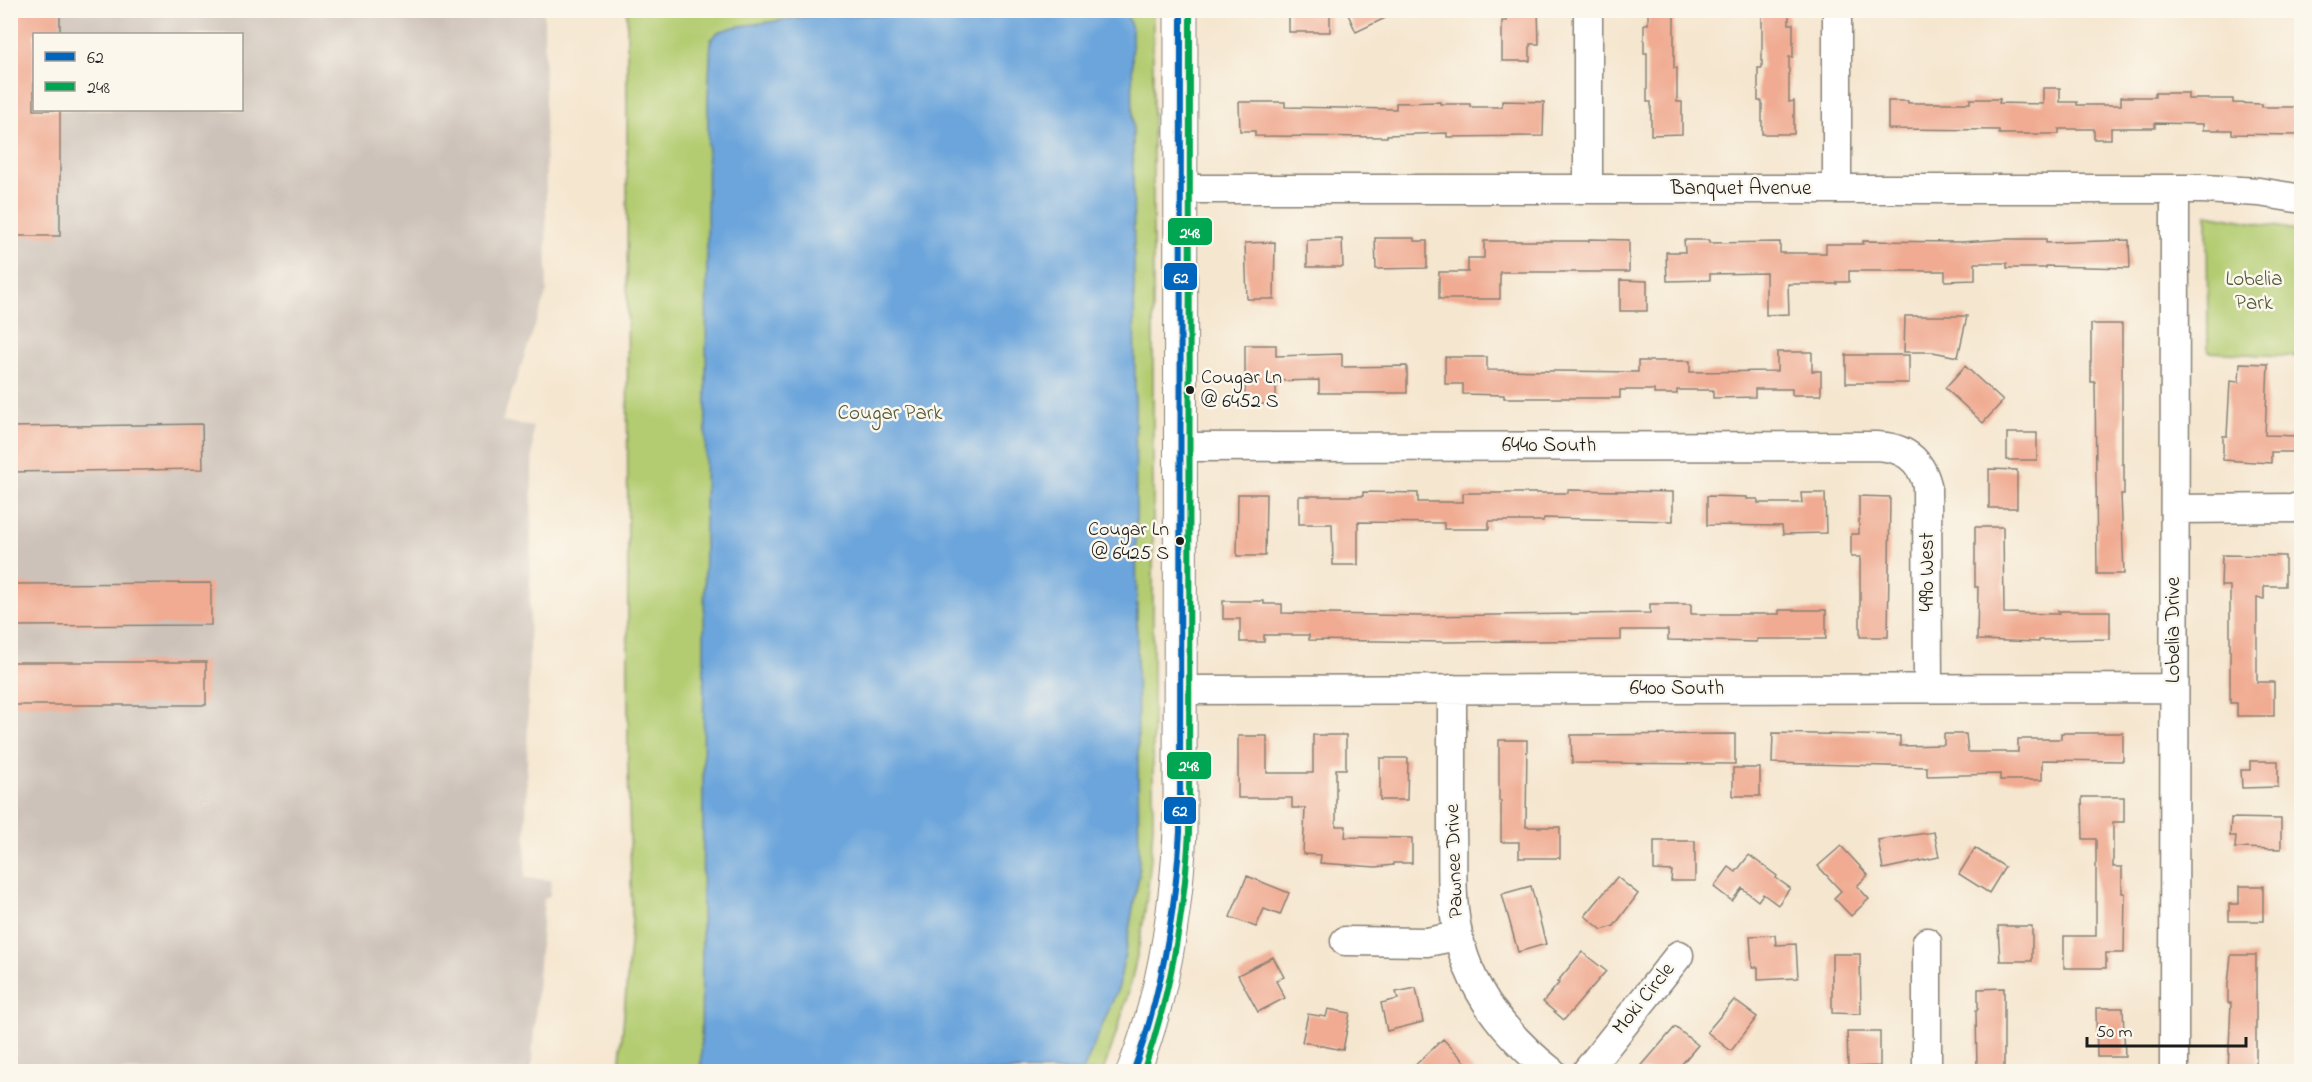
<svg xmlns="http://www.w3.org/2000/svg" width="2312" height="1082" font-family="'Indie Flower',sans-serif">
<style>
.industrial{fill:#cdc2b9;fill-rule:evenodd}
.green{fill:#b3cc71;stroke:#687446;stroke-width:1.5}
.water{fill:#6ca5db;stroke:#44607c;stroke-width:1.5}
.building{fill:#f0ab92}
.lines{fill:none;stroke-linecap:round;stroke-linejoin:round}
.minor-casing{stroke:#888176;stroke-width:31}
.major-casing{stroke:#888176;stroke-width:35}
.minor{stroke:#fff;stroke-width:28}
.major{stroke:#fff;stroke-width:33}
.bus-1-casing{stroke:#fbf7ec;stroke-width:10}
.bus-2-casing{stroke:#fbf7ec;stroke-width:10}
.bus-1{stroke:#0065bd;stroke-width:6}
.bus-2{stroke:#00a651;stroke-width:6}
.bus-dot{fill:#1c1c1c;stroke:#fbf7ec;stroke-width:2}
.labels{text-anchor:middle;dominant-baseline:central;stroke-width:5;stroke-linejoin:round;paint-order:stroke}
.bus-label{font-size:20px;fill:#1c1c1c;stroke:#fbf7ec;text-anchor:start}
.street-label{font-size:21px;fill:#1c1c1c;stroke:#fbf7ec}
.park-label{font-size:21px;fill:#515a3a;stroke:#fbf7ec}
.line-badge{stroke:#fbf7ec;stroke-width:2}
.badge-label{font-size:16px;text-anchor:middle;font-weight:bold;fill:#fff}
</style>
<rect width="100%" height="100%" fill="#fbf7ec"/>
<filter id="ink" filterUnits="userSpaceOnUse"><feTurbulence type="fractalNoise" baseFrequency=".0167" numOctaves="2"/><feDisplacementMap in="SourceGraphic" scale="12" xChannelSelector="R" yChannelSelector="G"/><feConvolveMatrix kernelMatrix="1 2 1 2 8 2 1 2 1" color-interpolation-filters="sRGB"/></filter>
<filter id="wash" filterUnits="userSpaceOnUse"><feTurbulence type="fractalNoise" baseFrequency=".008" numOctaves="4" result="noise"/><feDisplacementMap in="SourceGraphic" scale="24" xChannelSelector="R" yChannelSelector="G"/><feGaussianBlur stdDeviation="1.35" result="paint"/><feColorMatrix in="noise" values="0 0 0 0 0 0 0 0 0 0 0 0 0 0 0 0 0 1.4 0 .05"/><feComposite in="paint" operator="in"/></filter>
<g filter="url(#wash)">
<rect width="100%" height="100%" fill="#f5e6cf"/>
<path class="industrial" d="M10 11H544L547 291 502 421 533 427 525 878 551 880 550 895 544 899 531 1071H11ZM34 34H242V110H34Z"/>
<path class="green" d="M627 11H1153V825C1149 913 1134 989 1103 1071L619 1072 632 920 628 766Z
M2207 214 2301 231V357L2208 352Z"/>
<path class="water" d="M1127 14 1132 29 1139 875 1119 986 1083 1071H701L708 98 711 39 718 32 734 27 818 15Z"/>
<g id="blocks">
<path class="building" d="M10 10H60V34H34V110H60V236H10Z
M1289 10H1330V32H1289Z
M1346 10H1402L1356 32Z
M1507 10H1538L1539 44H1530V61H1502V21H1507Z
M1648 10H1674V68H1677V102H1682V134L1651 135V102H1647V53H1644V24H1648Z
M1762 10H1789V24H1793V57H1789V102L1794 101V134H1762V101H1758V68H1762Z
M2043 88H2060V102H2077V105H2121V97H2155V93H2188V99H2233V103L2262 104V107H2301V135L2232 134V130H2203V124L2155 123V128H2111V139H2094V129H2059V134H1999V130L1888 129V101H1908V103H1970V99H2000L1999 103 2043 104Z
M1502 101 1544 102 1543 136 1447 137V133L1387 135V137L1255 136V131H1240L1239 102H1285V107L1396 109V103L1440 102V104H1470V107H1502Z
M1375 238H1414V241H1427V268L1376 269Z
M1342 239 1343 267H1307V240Z
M1589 239 1629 240V272H1500V299H1439V272H1468V258H1484V241H1589Z
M2007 239H2046V243L2129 240 2130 268 2046 266V268H2007V263H1975V280L1945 281V271H1849V282H1837V284H1788L1789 314 1766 315V273L1710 274V280L1667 281 1666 252H1685L1684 240H1709V243L1780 242V253H1826V244H1863V241L1961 242Z
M1275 242 1274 299H1247L1245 243Z
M1620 280 1647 281V311H1620Z
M1905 316H1967L1958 357 1933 352H1904Z
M2091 324H2122V464H2124V494H2121L2124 574H2097L2095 382H2091Z
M1245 345H1276V356L1342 354V367L1407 366V393H1319V380L1276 381V404H1245Z
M1777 352H1812V371H1821V395H1792V389H1755V397L1713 398V390H1677V394H1654V390H1620V398H1504V395L1463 394V384H1445V357H1487V370L1638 372V361H1690V372L1777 371Z
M1846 355H1909V383H1846Z
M2240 363 2268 364 2265 435 2301 436V452H2271V463L2223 460V436H2227L2230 381 2239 382Z
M1965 366 2003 401 1983 423 1945 388Z
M202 424 203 469 10 472V427Z
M2007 433H2037V460H2007Z
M1989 469 2017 470V508H1989Z
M1568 490 1673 492V521L1544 518 1543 521H1489V529H1444V523L1358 522V565H1333L1332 524H1299V496H1363V492L1418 493V502H1463V493H1568Z
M1801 493H1825L1826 533 1783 534 1782 526 1707 525V496L1747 497V499H1758V503H1802Z
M1238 494H1266L1265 556H1237Z
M1859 496 1890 497 1888 637H1860V557H1851V534H1859Z
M1975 527H2003L2004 613 2059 614 2058 611H2110V639L2039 640V642L1977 640 1978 587H1975Z
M2222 555 2285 556V586H2264V599L2257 598V682H2274V716H2237V703H2230V586H2221Z
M211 583V625L10 626V584Z
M1223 601H1264V604H1282V613L1420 616 1650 613V604H1691V614H1779V610H1826V639H1757V642L1668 640V630H1621V640L1446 642 1309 640V635H1264V642H1240V619H1223Z
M10 662H206V705H10Z
M1773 733 1900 736V746L1944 745V734H1966L1968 752H2018V739H2061V733H2123V761L2042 760V780H2000V774L1927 776V767L1772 763Z
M1735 734V764L1572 763 1571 735Z
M1313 735H1346V769H1336V826H1346L1345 837 1412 838V863H1393V865L1376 867 1320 863 1321 855 1303 854 1305 808H1292V798H1238V736H1267V773H1313Z
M1499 740H1527L1526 827H1560V858H1519V842H1501V801H1499Z
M1380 758H1408L1407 800H1380Z
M2250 761H2278V787L2242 788 2241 770H2250Z
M1733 768H1760V796H1733Z
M2082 797H2124V822H2113V867H2122V893H2125L2124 953H2106V968H2064V936H2096V839H2083Z
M2231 818 2281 819V849L2235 848 2236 836H2230Z
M1934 832 1939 857 1883 869 1878 840Z
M1654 841H1695V881H1671L1672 871 1654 870Z
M1841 846 1868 875 1857 886 1869 899 1851 916 1834 898 1841 891 1818 866Z
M1975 848 2005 867 1989 893 1959 874Z
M1749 855 1777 876 1776 878 1790 888 1778 905 1763 894 1758 901 1742 888 1732 901 1714 887 1729 867 1736 872Z
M1247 876 1289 893 1280 915 1264 909 1256 927 1230 917Z
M1617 877 1638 894 1614 926 1602 930 1585 916Z
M1531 886 1546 944 1518 952 1502 894Z
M2239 886H2263V921H2229V904H2239Z
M1998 926H2032V961H2000Z
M1775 935 1776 945 1796 944 1798 978 1758 980V967H1752L1750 936Z
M1582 952 1606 971 1564 1020 1543 1002 1559 983 1557 982Z
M1832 954H1860L1861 1014 1832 1013Z
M2231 955H2256V1071H2228L2231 1003H2228V984Z
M1273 957 1284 977 1276 981 1285 998 1258 1012 1238 975Z
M1416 988 1423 1022 1387 1031 1381 1003 1398 999 1396 992Z
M2004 988V1071H1977L1976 1010 1978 1009V989Z
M1734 1000 1757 1017 1731 1051 1707 1032Z
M2096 1008H2123L2125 1057H2097Z
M1328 1009 1350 1013 1343 1050 1302 1042 1308 1014 1326 1017Z
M1675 1027 1698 1045 1676 1071H1637Z
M1847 1032H1880V1066L1848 1067Z
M1443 1039 1474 1071H1409Z"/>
</g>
</g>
<g filter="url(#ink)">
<use href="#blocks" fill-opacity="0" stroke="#888176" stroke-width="1.5"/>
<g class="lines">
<defs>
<path id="minor" d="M1588 10V189
M1837 10V189
M1181 189H2203L2259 192 2302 199
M1181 447 1876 446C1902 447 1920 458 1927 485L1928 688
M2175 509 2302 508
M1452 689C1452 737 1452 784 1452 831 1453 857 1451 883 1454 909 1461 979 1498 1029 1552 1072
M1180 690 2174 688
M1345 941 1427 942 1458 936
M1927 942V1072
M1586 1072 1679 955
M2174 1072 2175 189"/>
<path id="major" d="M1133 1072C1164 995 1176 914 1180 832L1181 10"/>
</defs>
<use href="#minor" class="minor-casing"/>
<use href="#major" class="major-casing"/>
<use href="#minor" class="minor"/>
<use href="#major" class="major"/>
<defs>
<path id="bus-1" d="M1133 1072C1162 994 1175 915 1180 832L1181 10"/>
<path id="bus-2" d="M1143 1072C1171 994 1184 915 1189 833L1190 10"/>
</defs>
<use href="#bus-1" class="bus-1-casing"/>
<use href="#bus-2" class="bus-2-casing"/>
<use href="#bus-1" class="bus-1"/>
<use href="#bus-2" class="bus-2"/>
</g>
</g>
<g class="bus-dot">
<circle cx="1190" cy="390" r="5"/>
<circle cx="1180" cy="541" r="5"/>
</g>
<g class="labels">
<g class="bus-label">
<text x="1201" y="378">Cougar Ln<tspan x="1201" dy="24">@ 6452 S</tspan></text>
<text x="1169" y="530" text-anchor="end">Cougar Ln<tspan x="1169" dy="24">@ 6425 S</tspan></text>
</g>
<g class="street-label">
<text x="1741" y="189">Banquet Avenue</text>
<text x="1549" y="446">6440 South</text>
<text transform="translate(1928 572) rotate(-90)">4990 West</text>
<text transform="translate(2174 630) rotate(-90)">Lobelia Drive</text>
<text x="1677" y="689">6400 South</text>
<text transform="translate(1455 861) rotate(-92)">Pawnee Drive</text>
<text transform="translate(1644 999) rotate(-51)">Moki Circle</text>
</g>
<g class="park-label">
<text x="2254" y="280">Lobelia<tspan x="2254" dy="24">Park</tspan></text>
<text x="890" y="414">Cougar Park</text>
</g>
</g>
<g class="line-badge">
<rect x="1167" y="217" width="46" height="29" rx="6" fill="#00a651"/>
<rect x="1163" y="262" width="35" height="29" rx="6" fill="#0065bd"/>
<rect x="1166" y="751" width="46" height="29" rx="6" fill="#00a651"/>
<rect x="1163" y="796" width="34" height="29" rx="6" fill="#0065bd"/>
</g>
<g class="badge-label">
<text x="1190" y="238">248</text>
<text x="1181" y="283">62</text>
<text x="1189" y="771">248</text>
<text x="1180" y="816">62</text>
</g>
<rect width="2312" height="1082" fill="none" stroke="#fbf7ec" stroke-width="36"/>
<rect x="33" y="33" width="210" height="78" fill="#fbf7ec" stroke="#a29f99" stroke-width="1.5"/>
<rect x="45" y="52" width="30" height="9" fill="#0065bd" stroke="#a29f99" stroke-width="1.5"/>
<text x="87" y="63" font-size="18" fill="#1c1c1c">62</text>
<rect x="45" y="82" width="30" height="9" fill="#00a651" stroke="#a29f99" stroke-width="1.5"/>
<text x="87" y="93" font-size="18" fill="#1c1c1c">248</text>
<path d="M2087 1037v9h159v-9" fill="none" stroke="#1c1c1c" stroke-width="3"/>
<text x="2096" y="1037" font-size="18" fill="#1c1c1c" stroke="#fbf7ec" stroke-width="4.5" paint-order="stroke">50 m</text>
</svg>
